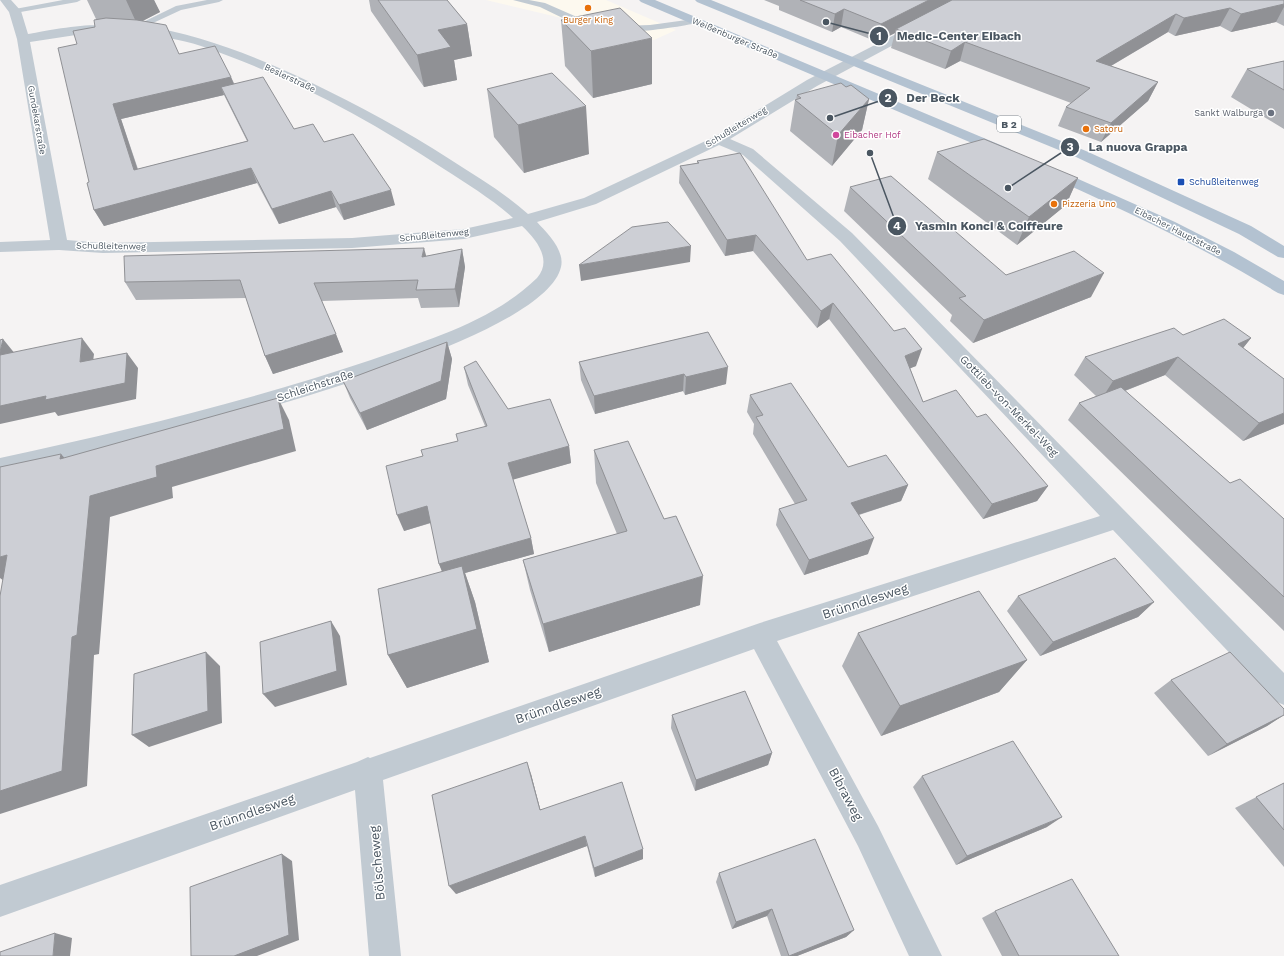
<svg xmlns="http://www.w3.org/2000/svg" width="1284" height="956" font-family="'Work Sans',sans-serif">
<style>
.commercial{fill:#fdf9ef}
.lines{fill:none;stroke-linecap:round;stroke-linejoin:round}
.service{fill:#c1cad2;fill-rule:evenodd}
.minor{fill:#c1cad2;fill-rule:evenodd}
.primary{fill:#b3c2d1;fill-rule:evenodd}
.wall{fill:#b0b2b7;fill-rule:evenodd}
.shaded-wall{fill:#909195}
.building{fill:#cdcfd5;stroke:#909195}
.food-dot{fill:#e8710a;stroke:#fff;stroke-width:1.5}
.worship-dot{fill:#6b7280;stroke:#fff;stroke-width:1.5}
.hotel-dot{fill:#d1479c;stroke:#fff;stroke-width:1.5}
.transit-dot{fill:#1a4fb4;stroke:#fff;stroke-width:1.5}
.labels{text-anchor:middle;dominant-baseline:central;stroke-width:3;stroke-linejoin:round;paint-order:stroke}
.far-food-label{font-size:9px;fill:#c56008;stroke:#fff;text-anchor:start}
.far-street-label{font-size:9px;fill:#4a5661;stroke:#fff}
.far-worship-label{font-size:9px;fill:#5b616d;stroke:#fff;text-anchor:end}
.far-hotel-label{font-size:9px;fill:#b23c85;stroke:#fff;text-anchor:start}
.far-transit-label{font-size:9px;fill:#164399;stroke:#fff;text-anchor:start}
.shield{fill:#fff;stroke:#808990;stroke-width:1}
.shield-label{font-size:10px;font-weight:bold;fill:#4a5661}
.street-label{font-size:11px;fill:#4a5661;stroke:#fff}
.near-street-label{font-size:13px;fill:#4a5661;stroke:#fff}
.leader{fill:none;stroke:#4a5661;stroke-width:1.5}
.callout-dot{fill:#4a5661;stroke:#fff;stroke-width:1.5}
.mark-label{font-size:12px;text-anchor:middle;font-weight:bold;fill:#fff}
.callout-label{font-size:12px;text-anchor:middle;font-weight:bold;fill:#4a5661;stroke:#fff;stroke-width:3;stroke-linejoin:round;paint-order:stroke}
</style>
<rect width="100%" height="100%" fill="#f5f3f3"/>
<path class="commercial" d="M486 0H606L676 30 654 40Z"/>
<g class="lines">
<path class="service" d="M63 0H81L77 2 15 13 11 11 15 9Z
M207 0H223L219 2 181 10 138 30 135 31 131 28 176 6Z
M513 0H529L545 3 593 24 589 27 575 24 540 7Z
M694 19 698 21 697 23C684 26 624 36 617 29L621 26 650 25Z"/>
<path class="minor" d="M0 0H11L21 11 28 34C41 32 102 19 109 29L103 33H89L30 42 67 240 103 243 352 238 464 229 513 218C492 199 467 184 444 169 369 119 287 75 201 46 180 39 158 37 137 32L135 29 137 26 141 25C201 35 255 56 310 82 359 106 405 130 451 160 477 177 505 193 528 214L584 198 714 137 807 80 962 0H977L817 86 730 139 753 149 852 233 1284 673V705L1275 701 1113 530 777 641 878 826 942 956H909L858 846 754 649 383 780 401 956H369L355 790 0 917V885L357 762 368 757 370 758 760 623 1100 516 840 241 743 155 719 145 596 204 537 222C547 233 565 250 561 267 541 354 90 455 0 474V458C125 431 249 401 371 360 428 340 493 321 537 278 553 260 536 239 522 226L464 239 352 248 103 253 59 250 0 252V242L50 240 17 39 9 12Z"/>
<path class="primary" d="M639 0H655L1010 149 1013 152 1010 155H1000L641 2Z
M695 0H711L1086 151 1251 226 1284 246V258L1278 257 1239 234 1076 157 697 2Z
M1049 166 1175 222 1234 252 1284 281V295L1278 293C1203 247 1124 210 1044 174L1041 171 1044 168Z"/>
</g>
<path class="wall" d="M87 0H154L160 12 142 21 179 54 231 77 234 83 294 129 324 142 395 205 344 220 336 207 279 224 257 183 104 226 94 210 89 182 77 44 95 27 96 19ZM224 95 247 141 138 169 121 119Z
M369 0H447L467 24 472 56 454 60 457 80 424 87 371 11Z
M764 0H1284V26L1276 22 1231 32 1220 26 1175 36 1168 32 1111 66 1158 82 1148 101 1101 142 1058 126 1066 107 1071 103 960 61 945 69 891 48 895 33 877 42 841 27 832 32 779 10V6Z
M561 20 652 84 593 98 565 66Z
M1284 61V129L1231 97 1247 69Z
M846 87 869 99 862 130 832 166 790 131 795 100 796 99 797 95Z
M487 89 589 154 524 173 494 137Z
M937 152 1078 178 1066 205 1017 245 928 179Z
M697 161 807 260 916 366 910 368 923 402 977 417 1048 486 1037 501 983 519 829 319 817 328 753 251 725 256 679 183 680 166 697 163Z
M850 187 1006 275 1091 297 973 343 950 321 952 315 844 211Z
M462 249 465 267 459 307 421 308 418 298 322 301 343 352 273 374 265 356 246 298 136 300 125 282 427 256Z
M708 332 726 384 685 395 683 391 595 414 581 380 579 362Z
M1183 335 1251 338 1243 348 1284 424 1243 441 1165 375 1125 391 1230 483 1284 519V631L1068 420 1079 403 1096 396 1074 375 1085 357Z
M447 342 452 359 446 399 367 430 350 398 343 381Z
M464 367 508 409 569 446 571 463 513 479 531 538 534 554 465 573 475 602 489 662 407 688 388 655 442 571 439 564 431 523 404 531 423 456 458 441 485 426 468 385Z
M750 395 848 467 908 485 901 501 859 515 868 554 804 575 776 525 779 509 795 504 753 434 754 424 747 412Z
M594 450 664 519 700 605 549 652 530 590 523 560 617 534 596 483Z
M1018 596 1154 602 1138 617 1040 656 1007 611Z
M858 633 1027 660 999 692 881 736 842 666Z
M1171 680 1284 709V715L1267 726 1208 756 1154 693Z
M672 715 772 753 768 765 695 791 671 728Z
M531 774 540 809 643 859 595 877 587 846 456 894Z
M922 776 1047 827 956 865 913 787Z
M1284 783V867L1235 808Z
M719 873 854 930 846 937 797 956H781L767 916 732 929 716 882Z
M995 911 1119 956H1002L982 918Z"/>
<path class="shaded-wall" d="M126 0H154L160 12 137 24Z
M929 0H959L896 29 895 33 877 42 881 24Z
M1284 4V7L1276 22 1231 32 1241 14Z
M1230 8 1220 26 1175 36 1184 18Z
M844 9 841 27 832 32 835 14Z
M1176 14 1168 32 1087 80 1096 61Z
M467 24 472 56 454 60 457 80 424 87 417 55 438 30Z
M652 38V84L593 98 591 51Z
M965 42 960 61 945 69 951 51Z
M231 77 237 92 221 87 224 95 121 119 143 186 134 170 113 104Z
M1158 82 1148 101 1101 142 1111 123Z
M869 99 862 130 832 166 838 135Z
M586 106 589 154 524 173 518 125Z
M251 168 257 183 104 226 94 210Z
M1078 178 1066 205 1017 245 1029 217Z
M391 190 395 205 344 220 339 205Z
M331 191 336 207 279 224 272 209Z
M756 235 753 251 725 256 727 240Z
M691 246 690 262 581 281 579 265Z
M424 248 429 266 422 257Z
M462 249 465 267 459 307 455 289Z
M1104 273 1091 297 973 343 984 320Z
M833 303 829 319 817 328 821 311Z
M336 334 343 352 273 374 265 356Z
M82 338 94 354 91 378 80 362Z
M1251 338 1236 357 1238 344Z
M3 339 16 355 0 356V352Z
M447 342 452 359 446 399 367 430 360 413Z
M922 349 916 366 899 373 905 356Z
M127 353 138 368 136 399 58 416 55 412 0 424V406Z
M1178 357 1165 375 1101 400 1113 381Z
M728 367 726 384 685 395 686 377Z
M684 374 683 391 595 414 594 396Z
M278 398 289 420 296 451 172 487 173 498 110 517 99 654 94 655 87 786 0 814V791L72 637 90 496 156 466Z
M1284 413V424L1243 441 1259 423Z
M569 446 571 463 512 480 508 463Z
M61 454 80 475 60 459Z
M908 485 901 501 845 519 851 503Z
M1048 486 1037 501 983 519 992 504Z
M427 506 433 522 404 531 397 515Z
M531 538 534 554 465 573 475 602 489 662 407 688 388 655 445 579 439 564Z
M874 538 868 554 804 575 809 560Z
M7 555 4 581 0 578V557Z
M703 576 700 605 549 652 543 624Z
M1154 602 1138 617 1040 656 1053 642Z
M331 621 340 636 347 685 275 707 263 694Z
M206 652 220 666 222 723 149 747 132 735Z
M1027 660 999 692 881 736 900 706Z
M1284 715 1267 726 1208 756 1227 744Z
M772 753 768 765 695 791 696 780Z
M527 762 531 774 543 820 540 810Z
M1062 817 1047 827 956 865 967 856Z
M585 836 587 846 456 894 449 886Z
M643 849V859L595 877 594 868Z
M282 854 292 861 299 940 257 956H234Z
M772 909 767 916 732 929 736 922Z
M854 930 846 937 797 956H789Z
M55 933 72 938 70 956H53Z"/>
<path class="building" d="M378 0H447L467 24 438 30 451 47 417 55Z
M800 0H929L881 24 844 9 835 14Z
M952 0H1284V4L1241 14 1230 8 1184 18 1176 14 1096 61 1158 82 1111 123 1066 107 1090 88 965 42 951 51 896 29Z
M620 8 652 38 591 51 561 20Z
M106 18 137 20 166 25 179 54 215 46 231 77 113 104 134 170 248 141 221 87 263 77 294 129 313 124 324 142 353 134 391 190 339 205 331 191 272 209 251 168 94 210 87 183 89 182 58 48 77 44 73 31 95 27 94 20Z
M1284 61V90L1247 69Z
M552 73 586 106 518 125 487 89Z
M841 83 846 87 851 85 869 99 838 135 795 100 801 98 797 95Z
M984 139 1078 178 1029 217 937 152Z
M740 153 807 260 831 254 894 331 905 328 922 349 905 356 923 402 956 390 977 417 986 414 1048 486 992 504 833 303 821 311 756 235 727 240 680 166 699 163 697 161Z
M891 176 1006 275 1074 251 1104 273 984 320 959 298 966 296 850 187Z
M668 222 691 246 579 265 632 227Z
M424 248 422 257 462 249 455 289 416 290 418 280 314 283 336 334 265 356 240 280 125 282 124 256Z
M1224 319 1251 338 1238 344 1284 379V413L1259 423 1178 357 1113 381 1085 357 1174 328 1183 335Z
M708 332 728 367 686 377 684 374 594 396 579 362Z
M82 338 80 362 127 353 125 383 45 400 46 396 0 406V355Z
M3 339 0 352V340Z
M447 342 441 381 360 413 343 381Z
M476 361 508 409 550 399 569 446 508 463 531 538 439 564 427 506 397 515 386 466 423 456 421 450 458 441 456 434 487 426 464 367Z
M791 383 848 467 886 455 908 485 851 503 874 538 809 560 779 509 807 500 756 417 763 415 750 395Z
M1121 387 1230 483 1240 479 1284 519V597L1079 403Z
M278 398 284 429 156 466 157 477 90 496 77 635 72 637 62 771 0 791V596L7 555 0 557V467L61 454 60 459Z
M628 441 664 519 676 516 703 576 543 624 523 560 627 531 594 450Z
M1115 558 1154 602 1053 642 1018 596Z
M462 566 477 629 388 655 378 589Z
M979 591 1027 660 900 706 858 633Z
M331 621 337 671 263 694 260 642Z
M206 652 208 711 132 735 134 674Z
M1230 652 1284 709V715L1227 744 1171 680Z
M745 691 772 753 696 780 672 715Z
M1013 741 1062 817 967 856 922 776Z
M527 762 540 810 622 782 643 849 594 868 585 836 449 886 432 795Z
M1284 783V830L1256 797Z
M815 839 854 930 789 956 772 909 736 922 719 873Z
M282 854 289 935 234 956H191L190 887Z
M1072 879 1119 956H1019L995 911Z
M55 933 53 956H0V952Z"/>
<g class="food-dot">
<circle cx="588" cy="8" r="4"/>
<circle cx="1086" cy="129" r="4"/>
<circle cx="1054" cy="204" r="4"/>
</g>
<circle class="worship-dot" cx="1271" cy="113" r="4"/>
<circle class="hotel-dot" cx="836" cy="135" r="4"/>
<rect class="transit-dot" x="1177" y="178" width="8" height="8" rx="2"/>
<g class="labels">
<g class="far-food-label">
<text x="588" y="20" text-anchor="middle">Burger King</text>
<text x="1094" y="129">Satoru</text>
<text x="1062" y="204">Pizzeria Uno</text>
</g>
<g class="far-street-label">
<text transform="translate(735 38) rotate(23)">Weißenburger Straße</text>
<text transform="translate(290 78) rotate(25)">Beslerstraße</text>
<text transform="translate(37 120) rotate(80)">Gundekarstraße</text>
<text transform="translate(736 127) rotate(-31)">Schußleitenweg</text>
<text transform="translate(1178 231) rotate(27)">Eibacher Hauptstraße</text>
<text transform="translate(434 235) rotate(-6)">Schußleitenweg</text>
<text transform="translate(111 246) rotate(1)">Schußleitenweg</text>
</g>
<g class="far-worship-label">
<text x="1263" y="113">Sankt Walburga</text>
</g>
<g class="far-hotel-label">
<text x="844" y="135">Eibacher Hof</text>
</g>
<g class="far-transit-label">
<text x="1189" y="182">Schußleitenweg</text>
</g>
<rect class="shield" x="997" y="116" width="24" height="16" rx="3"/>
<g class="shield-label">
<text x="1009" y="124">B 2</text>
</g>
<g class="street-label">
<text transform="translate(315 386) rotate(-18)">Schleichstraße</text>
<text transform="translate(1009 406) rotate(46)">Gottlieb-von-Merkel-Weg</text>
</g>
<g class="near-street-label">
<text transform="translate(865 601) rotate(-18)">Brünndlesweg</text>
<text transform="translate(558 705) rotate(-19)">Brünndlesweg</text>
<text transform="translate(846 794) rotate(62)">Bibraweg</text>
<text transform="translate(252 812) rotate(-19)">Brünndlesweg</text>
<text transform="translate(377 863) rotate(-95)">Bölscheweg</text>
</g>
</g>
<path class="leader" d="M826 22L879 36M830 118L888 98M1008 188L1070 147M870 153L897 226"/>
<g class="callout-dot">
<circle cx="826" cy="22" r="4"/>
<circle cx="830" cy="118" r="4"/>
<circle cx="1008" cy="188" r="4"/>
<circle cx="870" cy="153" r="4"/>
<circle cx="879" cy="36" r="10"/>
<circle cx="888" cy="98" r="10"/>
<circle cx="1070" cy="147" r="10"/>
<circle cx="897" cy="226" r="10"/>
</g>
<g class="mark-label">
<text x="879" y="40">1</text>
<text x="888" y="102">2</text>
<text x="1070" y="151">3</text>
<text x="897" y="230">4</text>
</g>
<g class="callout-label">
<text x="959" y="40">Medic-Center Eibach</text>
<text x="933" y="102">Der Beck</text>
<text x="1138" y="151">La nuova Grappa</text>
<text x="989" y="230">Yasmin Konci &amp; Coiffeure</text>
</g>
</svg>
